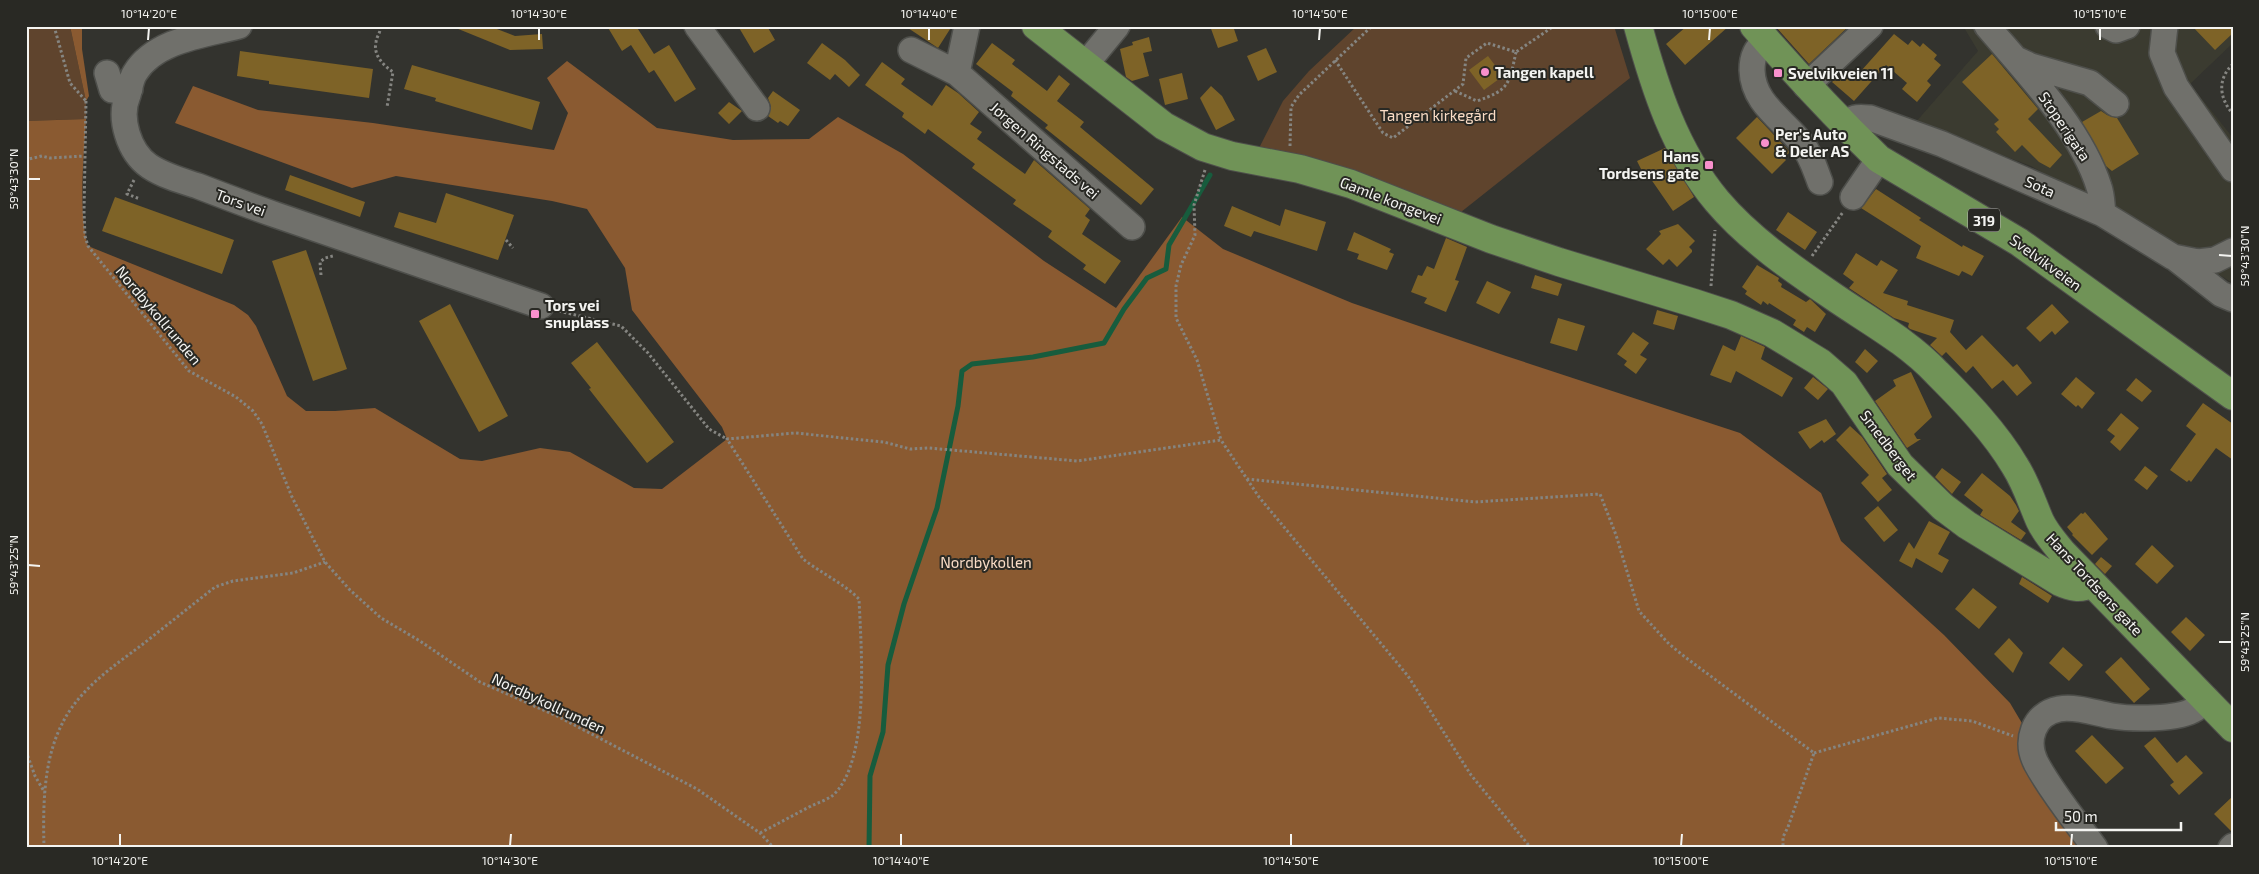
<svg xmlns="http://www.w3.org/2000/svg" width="2259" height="874" font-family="'Exo 2',sans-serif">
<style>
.built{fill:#3b3b30}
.green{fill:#5f442d}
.forest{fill:#8a5a31}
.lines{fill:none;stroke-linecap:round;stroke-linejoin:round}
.stream{stroke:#175c3d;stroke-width:5}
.building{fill:#7e6327}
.minor-casing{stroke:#4e4f4b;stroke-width:28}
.major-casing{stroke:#4e4f4b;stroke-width:30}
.path{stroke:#858581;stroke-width:3;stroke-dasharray:2.5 2.5;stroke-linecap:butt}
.minor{stroke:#70706b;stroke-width:25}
.major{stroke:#709357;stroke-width:28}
.ticks{fill:none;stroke:#f4f4f1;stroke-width:2}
.poi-dot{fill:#f890cc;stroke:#292924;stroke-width:2}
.labels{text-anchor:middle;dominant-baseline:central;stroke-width:4;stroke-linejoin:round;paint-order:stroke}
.shield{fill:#292924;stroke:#b7b7b4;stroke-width:1}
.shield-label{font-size:14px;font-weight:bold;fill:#f4f4f1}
.poi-label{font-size:15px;font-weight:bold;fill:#f4f4f1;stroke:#292924;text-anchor:start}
.park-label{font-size:15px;fill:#fbddc6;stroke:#292924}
.street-label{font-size:15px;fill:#f4f4f1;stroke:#292924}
.neatline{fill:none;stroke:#f4f4f1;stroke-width:2}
.ticks-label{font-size:12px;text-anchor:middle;fill:#f4f4f1}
</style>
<rect width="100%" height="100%" fill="#33332e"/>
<path class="built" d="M1963 26H2233V43L2190 84 2233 138V283L2031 166 1915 123 1978 51Z"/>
<path class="green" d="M26 26H70L86 101V119L26 121Z
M1357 26H1614L1630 78 1456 216 1256 154 1283 101 1309 71Z"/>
<path class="forest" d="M70 26H82V49L89 96 86 101Z
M567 61 657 128 733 140 809 139 838 117 903 154 1044 261 1116 308 1182 217 1223 249 1352 303 1506 356 1740 433 1821 493 1841 541 1944 635 2010 703 2096 848H26V121L86 119C84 153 78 215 88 246L234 305 248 315 256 326 287 396 306 411H335L375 408 460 459 482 461 540 448 570 452 634 488 662 489 727 439 722 427 632 310 625 268 587 209 552 201 396 176 352 188 175 123 193 86 258 110 373 123 554 150 568 113 547 78Z"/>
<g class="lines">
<path class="stream" d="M869 848 870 776 883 732 888 665 904 604 937 508 958 406 962 371 972 364 1033 357 1104 343 1124 309 1147 278 1166 269 1169 245 1210 175"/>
</g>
<path class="building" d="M451 26H489L515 36 542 34 543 49 510 50Z
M607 26H636L654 54 669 45 696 89 675 102 654 70 649 73 631 45 622 51Z
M738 26H767L775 40 754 53Z
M905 26H952L938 48Z
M1210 26H1233L1238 41 1218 48Z
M1687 26H1729L1685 65 1666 44Z
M1775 26H1849L1809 64Z
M2192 26H2233V33L2215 50Z
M1894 34 1908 45 1912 40 1920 47 1923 43 1937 55 1934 59 1941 65 1927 81 1931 85 1917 102 1902 89 1907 83 1886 65 1854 101 1832 82 1843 71 1853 80Z
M1149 37 1152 51 1143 53 1149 76 1132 81 1126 77 1120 49 1133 45 1132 42Z
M822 43 845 60 860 75 849 87 835 74 830 80 807 63Z
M992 43 1015 60 1012 64 1047 91 1059 75 1070 84 1057 101 1084 122 1080 127 1154 189 1141 205 1045 128 1048 125 1011 96 1013 92 976 64Z
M1266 48 1277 72 1258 81 1247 56Z
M240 51 373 69 369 98 269 84V81L237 76Z
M1992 54 2038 109 2028 119 2062 155 2050 168 2039 162 2022 145 2015 152 1996 132 1999 129 1994 124 1999 120 1962 82Z
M1488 56 1503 76 1484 90 1469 70Z
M882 62 905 79 901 84 932 106 946 85 958 93 979 112 970 124 982 132 977 139 1025 174 1034 160 1090 209 1085 216 1090 220 1082 234 1121 261 1105 284 1083 269 1086 265 1048 237 1052 231 1013 204 1016 200 972 168 975 164 928 129 925 134 902 117 904 113 865 85Z
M412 65 540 102 532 130 435 101 436 98 404 89Z
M1182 73 1188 99 1165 105 1159 79Z
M1211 86 1222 96 1235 120 1216 130 1200 98Z
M773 91 800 110 788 126 780 121 778 123 768 116 771 107 768 98Z
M729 102 742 111 729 124 718 113Z
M2101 111 2107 115 2117 118 2139 154 2112 171 2106 166 2082 122Z
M1757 117 1790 152 1784 158 1786 160 1772 174 1736 138Z
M1665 148 1694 197 1673 211 1646 172 1643 173 1637 161Z
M290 175 365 202 360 217 285 190Z
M1876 189 1921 218 1919 220 1962 247 1963 245 1984 256 1972 276 1962 271 1959 276 1916 258 1921 246 1861 208Z
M446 193 514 215 498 260 394 227 399 212 436 223Z
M115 197 234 240 222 274 102 231Z
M1232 206 1280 226 1285 209 1326 222 1317 251 1254 231 1251 237 1224 226Z
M1788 212 1817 232 1805 250 1776 230Z
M1678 224 1695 241 1689 247 1692 250V252L1677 267 1669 259 1663 265 1646 249 1661 234 1659 231Z
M1354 232 1391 249 1389 252 1394 254 1387 270 1357 259 1359 254 1347 250Z
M1446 238 1467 247 1455 280 1459 281 1446 312 1424 303 1427 298 1411 292 1418 275 1422 276 1427 266 1434 269Z
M306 250 347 369 313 381 272 261Z
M1856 253 1877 266 1881 260 1898 270 1883 293 1908 301 1907 305 1954 320 1950 332 1966 350 1982 335 2013 367 2017 364 2032 383 2017 396 2003 380 1992 389 1973 366 1966 373 1946 352 1942 356 1930 345 1937 338 1910 329 1908 327 1909 323 1894 318 1849 288 1854 282 1843 274Z
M1757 265 1779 278 1778 281 1782 284 1781 287 1806 302 1810 299 1826 314 1815 332 1807 327 1804 332 1793 325 1796 320 1769 303 1768 305 1763 301 1761 305 1745 294 1747 291 1742 287Z
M1535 275 1562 284 1558 296 1531 288Z
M1487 281 1511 292 1499 314 1476 303Z
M450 304 508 416 479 432 419 321Z
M2052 304 2069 322 2055 335 2052 331 2040 342 2026 328Z
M1657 310 1678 316 1674 330 1653 324Z
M1558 318 1585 326 1577 351 1550 343Z
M1633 332 1649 343 1640 355 1647 359 1636 374 1624 365 1627 361 1617 354Z
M1741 336 1765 347 1761 359 1793 378 1782 397 1736 371 1731 383 1710 375 1723 345 1735 351Z
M597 342 674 442 647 463 589 389 591 388 571 363Z
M1865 349 1878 361 1867 373 1855 362Z
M1911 372 1932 417 1914 434 1917 439H1921L1907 448 1875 401 1896 386 1893 380Z
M1813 377 1828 389 1818 400 1804 388Z
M2076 377 2095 393 2082 409 2078 405 2076 407 2061 394Z
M2136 378 2152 391 2142 402 2126 390Z
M2203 403 2233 424V460L2216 448 2191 482 2189 480 2187 482 2170 470 2196 434 2186 426Z
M2121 413 2139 428 2120 451 2110 442 2115 436 2107 430Z
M1826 419 1836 434 1824 443 1822 440 1810 449 1798 432Z
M1850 426 1862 437 1887 474 1882 478 1892 490 1878 502 1861 483 1869 475 1836 440Z
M2145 466 2158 476 2147 490 2134 480Z
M1942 468 1961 482 1952 494 1935 477Z
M1982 473 2010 496 2016 505 2019 511 2011 522 2026 533 2021 540 1980 515 1983 510 1964 495Z
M1878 506 1898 530 1884 542 1864 518Z
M2085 512 2108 539 2092 555 2072 535 2073 534 2067 527 2081 513 2083 514Z
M1929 521 1950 532 1938 554 1949 560 1942 573 1916 558 1912 568 1899 561 1909 542 1914 549Z
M2152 545 2174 566 2157 584 2135 564Z
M2101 557 2112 566 2105 574 2095 564Z
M2022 577 2052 596 2048 603 2019 584Z
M1973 588 1997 607 1979 629 1955 609Z
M2186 617 2205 635 2190 651 2171 632Z
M2009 638 2023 653 2013 673 1994 654Z
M2063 647 2083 665 2069 681 2049 663Z
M2121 657 2150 689 2134 703 2105 672Z
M2092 735 2124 768 2106 784 2075 751Z
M2155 737 2177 763 2186 755 2203 773 2179 795 2170 785 2174 782 2144 746Z
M2233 796V832H2232L2214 814Z"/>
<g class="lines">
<defs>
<path id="minor" d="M239 26C204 35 155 40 135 73 131 79 130 88 128 95 118 118 129 152 149 166 164 176 182 181 198 186 224 196 250 206 276 215 365 245 453 276 541 306
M697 26 757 108
M967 26 957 73 1132 227
M1987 26C2026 72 2081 129 2099 187 2102 195 2102 205 2103 214
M2108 26 2116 30 2127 26
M2165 26 2162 53 2176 87 2233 169
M1766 40C1756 49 1752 56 1752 70 1753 104 1783 119 1802 144 1811 155 1815 169 1820 182
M911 50 957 73
M2016 59 2031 66 2090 83 2116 104
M1085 65 1117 26
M107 73 112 90 130 89
M1806 86 1870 26
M1844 126C1852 116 1858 117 1870 118L1942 144 2103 214 2173 257 2198 262 2215 260 2233 251
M1853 197 1879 159
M2175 258 2221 294 2233 299
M2095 848C2075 820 2052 793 2036 763 2025 741 2033 714 2059 709 2076 706 2095 713 2112 716 2131 719 2179 720 2195 709 2199 707 2203 702 2206 699
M2231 848 2233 846"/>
<path id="major" d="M1036 26 1164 126 1203 147 1232 156 1300 169 1351 184 1491 239 1559 262 1694 303 1731 315 1772 333 1821 363 1844 383 1900 465 1943 507 1967 525 2060 582C2071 587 2080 589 2091 584
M1638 26C1655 88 1675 151 1717 201 1749 239 1793 269 1834 297 1869 321 1908 342 1937 373 1965 401 1995 432 2015 466 2026 483 2032 503 2040 521 2045 532 2054 542 2062 552L2233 728
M1754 26C1794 72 1835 116 1879 159L2019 242 2233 396"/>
</defs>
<use href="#minor" class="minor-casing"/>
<use href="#major" class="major-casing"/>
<path class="path" d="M54 26 70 83 86 101
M380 26C381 33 377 35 376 42 373 55 383 65 393 72L387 107
M1335 60 1383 133 1393 138 1463 84 1466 58 1487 43 1516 52 1554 26
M2233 64C2217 79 2219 98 2233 114
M1455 91 1477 101C1509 90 1509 85 1516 52
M86 101 84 212 85 236 88 246 189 371 236 397 253 411 262 424 292 497 325 562 350 590 381 618 420 641 480 682 557 716 697 789 760 833 774 848
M1290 146 1291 107 1299 95 1372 26
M26 162 29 159 42 156 50 158 84 156
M1205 170 1194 205 1195 235 1181 265 1176 286V318L1197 360 1221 440
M134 180 127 194 140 199
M506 240 513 248
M1812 256 1843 212
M321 275 320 262 325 258 333 256
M1711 286 1715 230
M559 311 621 326 648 353 709 429 727 439
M1247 479 1259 497 1408 676 1471 775 1531 848
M26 751 35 776 45 793
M1814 753 1938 718 1972 721 2013 736
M760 833C777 824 794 815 811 806 818 803 826 800 832 796 871 763 861 647 859 599 843 583 821 573 803 559L727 439 795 433 884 442 910 449 929 448 1077 461 1221 440 1247 479 1475 502 1600 494 1616 535 1639 611 1669 644 1685 657 1814 753 1788 827 1783 837V848
M44 848C43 807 43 761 62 724 79 689 114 666 143 644 167 625 191 606 215 587L233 581 293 573 325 562"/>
<use href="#minor" class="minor"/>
<use href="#major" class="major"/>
</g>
<path class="ticks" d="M148 40 149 28M539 40V28M929 40V28M1319 40 1320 28M1709 40 1710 28M2100 40V28M28 179H40M2219 255 2232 256M28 565 40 566M2219 642H2232M120 846V834M510 846 511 834M901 846V834M1291 846V834M1681 846 1682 834M2071 846 2072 834"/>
<g class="poi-dot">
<circle cx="1485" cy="72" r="5"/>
<rect x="1773" y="68" width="10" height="10" rx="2.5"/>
<circle cx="1765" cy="143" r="5"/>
<rect x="1704" y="160" width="10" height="10" rx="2.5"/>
<rect x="530" y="309" width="10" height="10" rx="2.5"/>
</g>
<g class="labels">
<rect class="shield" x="1968" y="208.5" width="32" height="23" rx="4"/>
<g class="shield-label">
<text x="1984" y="220">319</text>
</g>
<g class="poi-label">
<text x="1495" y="72">Tangen kapell</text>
<text x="1788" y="73">Svelvikveien 11</text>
<text x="1775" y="134">Per's Auto<tspan x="1775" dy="17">&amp; Deler AS</tspan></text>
<text x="1699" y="156" text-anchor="end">Hans<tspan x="1699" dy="17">Tordsens gate</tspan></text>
<text x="545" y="305">Tors vei<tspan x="545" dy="17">snuplass</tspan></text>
</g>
<g class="park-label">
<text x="1438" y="115">Tangen kirkegård</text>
<text x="986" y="562">Nordbykollen</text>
</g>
<g class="street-label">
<text transform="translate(2065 126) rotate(56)">Støperigata</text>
<text transform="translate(1045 150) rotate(41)">Jørgen Ringstads vei</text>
<text transform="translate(2040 186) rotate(24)">Sota</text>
<text transform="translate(1391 200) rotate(21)">Gamle kongevei</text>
<text transform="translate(241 202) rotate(20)">Tors vei</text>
<text transform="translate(2046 262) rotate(36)">Svelvikveien</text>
<text transform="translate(159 315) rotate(50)">Nordbykollrunden</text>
<text transform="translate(1889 445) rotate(53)">Smedberget</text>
<text transform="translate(2095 584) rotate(47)">Hans Tordsens gate</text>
<text transform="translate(549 703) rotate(25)">Nordbykollrunden</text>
</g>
</g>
<rect width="2259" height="874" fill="none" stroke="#292924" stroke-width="55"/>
<path d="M2056 822v8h125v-8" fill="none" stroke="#f4f4f1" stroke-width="2.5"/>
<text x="2064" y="822" font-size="15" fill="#f4f4f1" stroke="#292924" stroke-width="4" paint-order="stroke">50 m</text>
<rect x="28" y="28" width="2204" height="818" class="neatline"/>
<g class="ticks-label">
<text x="149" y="18">10°14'20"E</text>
<text x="539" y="18">10°14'30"E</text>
<text x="929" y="18">10°14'40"E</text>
<text x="1320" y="18">10°14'50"E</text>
<text x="1710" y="18">10°15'00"E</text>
<text x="2100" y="18">10°15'10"E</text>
<text transform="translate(14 179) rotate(-90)" y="4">59°43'30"N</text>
<text transform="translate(2245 256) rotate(-90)" y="4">59°43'30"N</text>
<text transform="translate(14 565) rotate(-90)" y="4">59°43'25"N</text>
<text transform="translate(2245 642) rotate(-90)" y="4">59°43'25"N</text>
<text x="120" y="865">10°14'20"E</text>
<text x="510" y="865">10°14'30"E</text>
<text x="901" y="865">10°14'40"E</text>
<text x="1291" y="865">10°14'50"E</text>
<text x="1681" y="865">10°15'00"E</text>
<text x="2071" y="865">10°15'10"E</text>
</g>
</svg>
